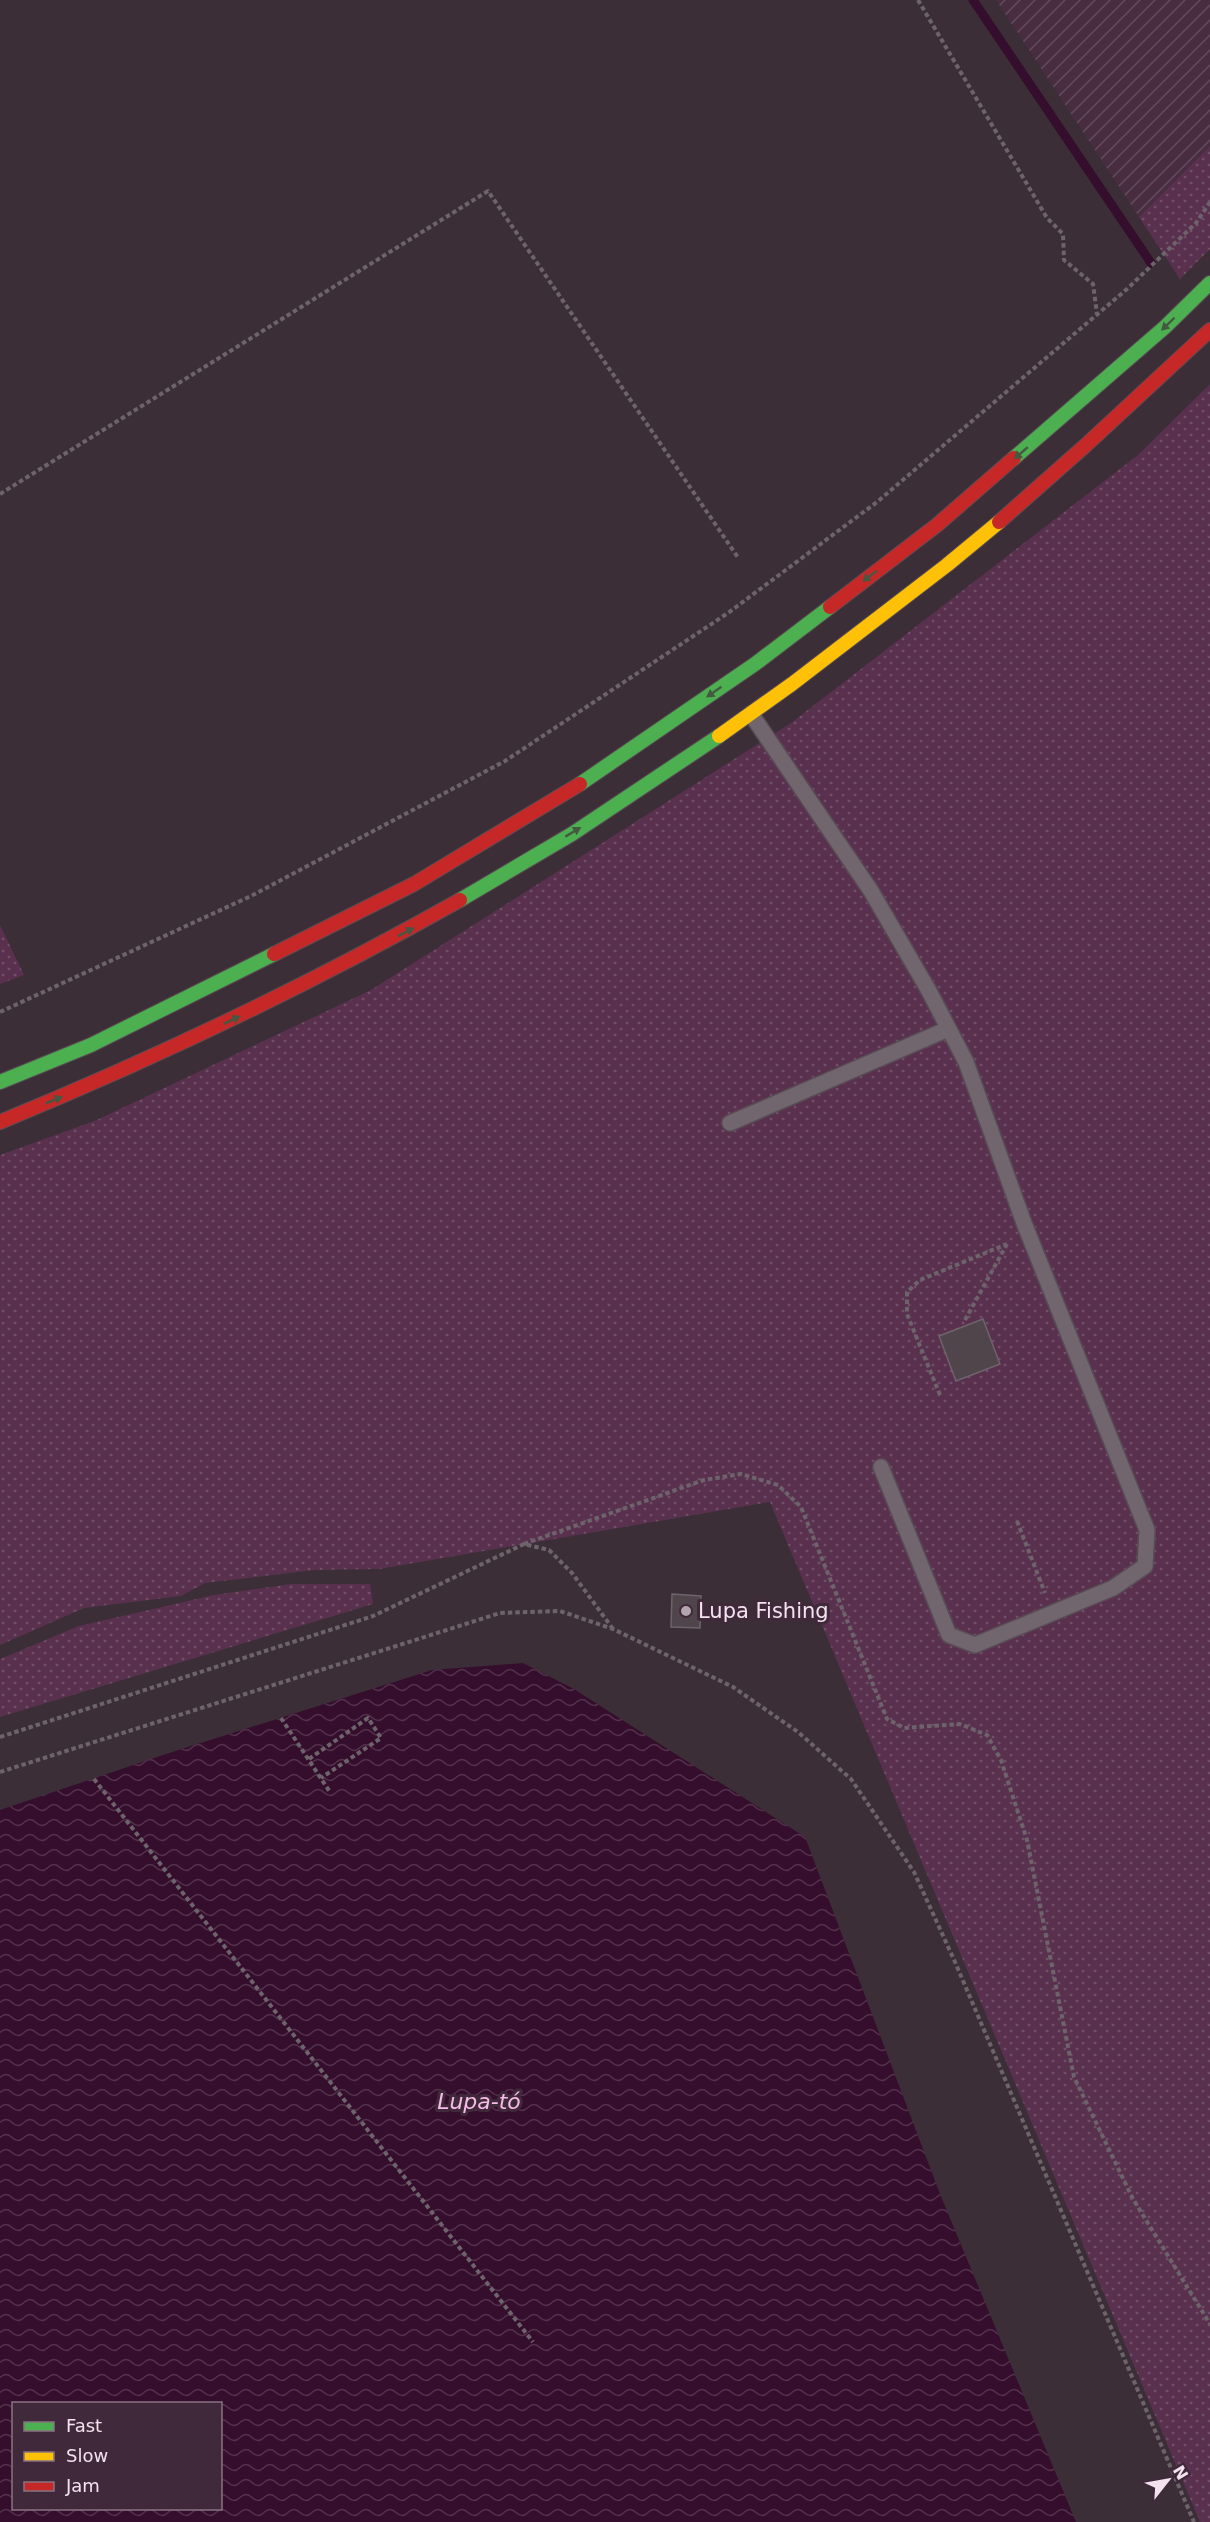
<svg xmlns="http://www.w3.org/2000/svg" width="1210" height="2522" font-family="'DejaVu Sans',sans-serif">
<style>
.industrial{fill:url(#industrial-furrows)}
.grass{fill:url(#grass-dots)}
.water{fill:url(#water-waves);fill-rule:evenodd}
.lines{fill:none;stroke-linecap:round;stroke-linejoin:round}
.stream{stroke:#350e2d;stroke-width:9}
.building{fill:#51454c;stroke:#6f636b;stroke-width:1.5}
.lane-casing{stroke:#584c54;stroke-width:18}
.fast-casing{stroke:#584c54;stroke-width:16}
.slow-casing{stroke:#584c54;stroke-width:16}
.jam-casing{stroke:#584c54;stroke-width:16}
.path{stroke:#6d646b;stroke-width:4;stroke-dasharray:4.5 3;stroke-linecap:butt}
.lane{stroke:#71666d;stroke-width:15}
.fast{stroke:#4caf50;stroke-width:14}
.slow{stroke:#ffc107;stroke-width:14}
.jam{stroke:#c62828;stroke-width:14}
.oneway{fill:#445842}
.poi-dot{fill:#b3a4ae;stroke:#40293a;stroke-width:2}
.labels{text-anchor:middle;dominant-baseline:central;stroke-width:6;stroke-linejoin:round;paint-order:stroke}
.poi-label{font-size:21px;fill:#f3e3ee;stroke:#40293a;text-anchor:start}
.water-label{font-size:22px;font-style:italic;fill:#f7bbe7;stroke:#40293a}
</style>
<defs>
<pattern id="industrial-furrows" width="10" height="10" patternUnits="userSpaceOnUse" patternTransform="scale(1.5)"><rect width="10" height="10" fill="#482d41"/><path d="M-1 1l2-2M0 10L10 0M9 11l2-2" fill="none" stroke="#634b5d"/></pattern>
<pattern id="grass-dots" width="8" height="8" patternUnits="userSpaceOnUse" patternTransform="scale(1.5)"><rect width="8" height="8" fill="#59314f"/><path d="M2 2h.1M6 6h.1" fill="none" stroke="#714f69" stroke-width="1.8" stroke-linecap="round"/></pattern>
<pattern id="water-waves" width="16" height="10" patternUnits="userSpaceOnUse" patternTransform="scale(1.5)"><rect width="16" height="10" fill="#350e2d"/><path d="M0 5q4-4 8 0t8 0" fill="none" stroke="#53314c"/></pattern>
</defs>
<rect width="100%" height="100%" fill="#3b2e37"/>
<path class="industrial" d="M996 0H1210V146L1139 217Z"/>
<path class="grass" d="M1210 146V249L1180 279 1139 217Z
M1210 384V2522H1200L770 1502 379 1569 315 1570 205 1583 181 1596 84 1608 0 1645V1155L97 1120 371 990 791 723 1138 455Z
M0 925 24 975 0 984Z
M291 1584H370L373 1604 0 1717V1659L79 1626 214 1595Z"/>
<path class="water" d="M523 1663 574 1689 805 1837 940 2194 1076 2522H0V1810L166 1754 432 1670ZM14 2404H220V2508H14Z"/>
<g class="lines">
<path class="stream" d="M973 0 1151 263"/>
</g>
<path class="building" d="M983 1319 1000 1364 956 1381 939 1336Z
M672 1594 701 1596 700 1628 671 1627Z"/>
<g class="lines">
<defs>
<path id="lane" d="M751 714 871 891 929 991 966 1062 1024 1223 1147 1530 1145 1566 1113 1588 975 1645 949 1635 881 1467
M730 1123 948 1029"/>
<path id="fast" d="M1014 458 1165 327 1210 283
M580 784 755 664 830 607
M460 900 572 834 719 736
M0 1082 91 1045 274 954"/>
<path id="slow" d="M719 736 792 684 947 565 999 522"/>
<path id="jam" d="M999 522 1086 445 1210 330
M830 607 937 525 1014 458
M274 954 414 884 580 784
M0 1122C158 1057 311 984 460 900"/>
</defs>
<use href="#lane" class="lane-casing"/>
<use href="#fast" class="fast-casing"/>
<use href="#slow" class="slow-casing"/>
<use href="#jam" class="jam-casing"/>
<path class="path" d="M918 0 1047 218 1063 234 1064 260 1093 284 1097 314
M0 494 488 191 739 559
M0 1012 251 896 505 761 728 613 877 502 1127 289 1196 223 1210 202
M965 1320 1007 1244
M940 1395 907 1314V1292L920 1280 1007 1244
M1017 1521 1045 1593
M524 1544 704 1480 741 1474 778 1485 801 1507 887 1719 904 1728 960 1724 987 1735 1001 1760 1027 1840 1074 2077 1133 2199 1210 2324
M281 1718 330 1792
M0 1737 373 1616 524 1544 549 1550 572 1573 613 1629
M309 1759 368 1718 381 1738 321 1778
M0 1772 500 1613 560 1611 613 1629 733 1687 798 1732 851 1779 914 1872 955 1962 1194 2522
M94 1779 533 2342"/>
<use href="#lane" class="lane"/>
<use href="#fast" class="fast"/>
<use href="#slow" class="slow"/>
<use href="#jam" class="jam"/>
</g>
<defs><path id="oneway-solid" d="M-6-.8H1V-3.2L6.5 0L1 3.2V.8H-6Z" transform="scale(1.5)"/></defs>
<g class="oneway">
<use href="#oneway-solid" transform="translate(1168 324) rotate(136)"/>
<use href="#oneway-solid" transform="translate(1021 453) rotate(139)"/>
<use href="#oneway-solid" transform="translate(870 576) rotate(143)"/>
<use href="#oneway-solid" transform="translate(714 692) rotate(145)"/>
<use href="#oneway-solid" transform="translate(573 832) rotate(-31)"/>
<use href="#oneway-solid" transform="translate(406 932) rotate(-27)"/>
<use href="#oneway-solid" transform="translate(232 1020) rotate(-25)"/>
<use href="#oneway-solid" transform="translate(54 1100) rotate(-22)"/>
</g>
<circle class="poi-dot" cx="686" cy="1611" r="6"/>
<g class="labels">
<g class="poi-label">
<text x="698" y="1611">Lupa Fishing</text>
</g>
<g class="water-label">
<text x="479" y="2101">Lupa-tó</text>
</g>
</g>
<rect x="12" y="2402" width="210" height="108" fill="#40293a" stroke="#887382" stroke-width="1.5"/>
<rect x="24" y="2422" width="30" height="9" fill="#4caf50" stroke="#887382" stroke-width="1.5"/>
<text x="66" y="2432" font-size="18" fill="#f3e3ee">Fast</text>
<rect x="24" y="2452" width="30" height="9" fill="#ffc107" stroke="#887382" stroke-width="1.5"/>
<text x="66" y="2462" font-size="18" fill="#f3e3ee">Slow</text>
<rect x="24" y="2482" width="30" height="9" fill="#c62828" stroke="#887382" stroke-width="1.5"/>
<text x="66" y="2492" font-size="18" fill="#f3e3ee">Jam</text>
<g transform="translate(1168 2480) rotate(59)" stroke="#40293a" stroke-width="4.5" paint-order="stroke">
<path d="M0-4.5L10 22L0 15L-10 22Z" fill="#f3e3ee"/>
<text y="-9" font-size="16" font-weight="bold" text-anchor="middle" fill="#f3e3ee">N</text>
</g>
</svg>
